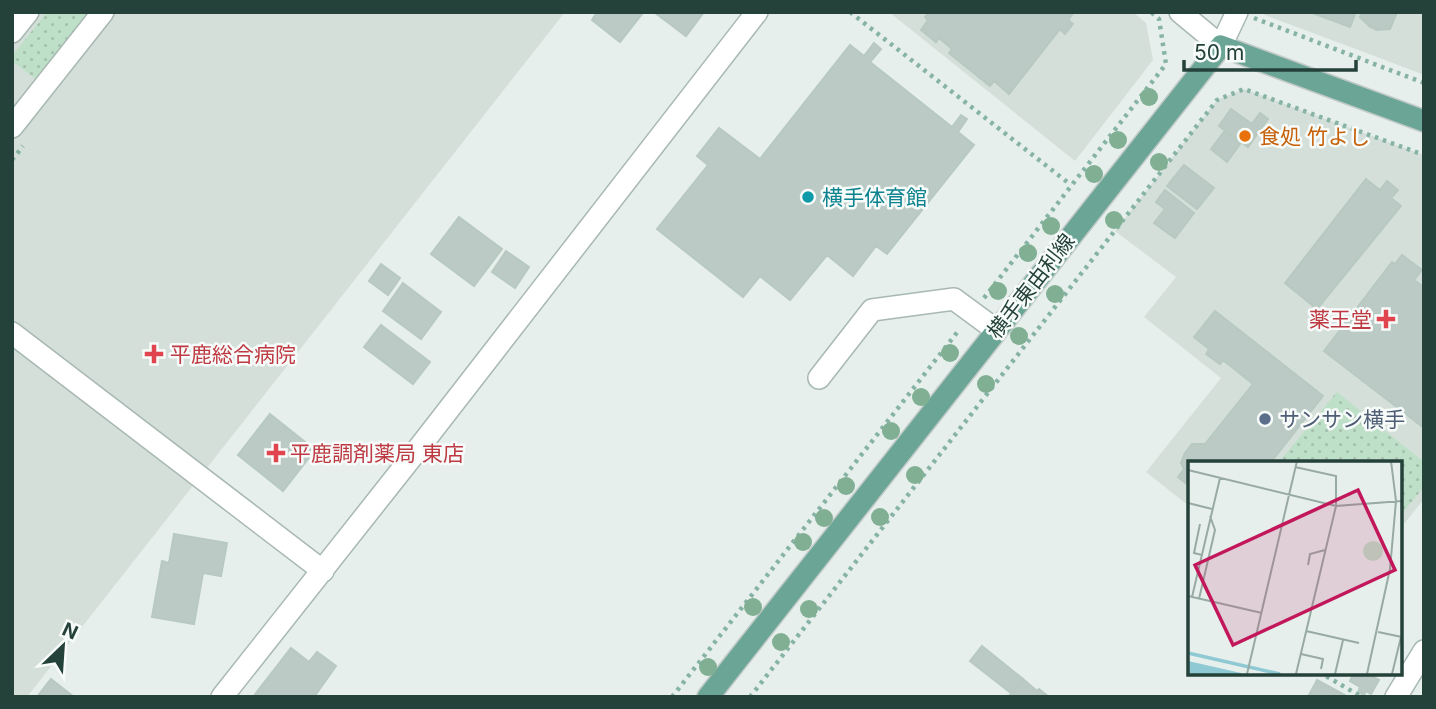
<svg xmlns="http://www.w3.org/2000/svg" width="1436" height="709" font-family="Inter,'Noto Sans JP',sans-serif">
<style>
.built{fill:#d4dfda}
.grass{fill:url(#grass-dots)}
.building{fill:#bbcac4;stroke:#b8c9c2;stroke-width:2}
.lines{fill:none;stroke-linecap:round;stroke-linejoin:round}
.minor-casing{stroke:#a8b8b2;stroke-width:24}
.major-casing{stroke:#c2cac8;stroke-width:24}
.path{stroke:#86b3a5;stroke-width:4.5;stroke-dasharray:3.5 5;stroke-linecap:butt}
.minor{stroke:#fff;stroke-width:21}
.major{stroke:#6aa596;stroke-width:21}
.tree{fill:#80af93}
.food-dot{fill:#e8710a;stroke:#f7fbf9;stroke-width:2.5}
.culture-dot{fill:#0f9aa8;stroke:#f7fbf9;stroke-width:2.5}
.health-dot{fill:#e0444e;stroke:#f7fbf9;stroke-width:2.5}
.service-dot{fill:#5c6f8a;stroke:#f7fbf9;stroke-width:2.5}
.labels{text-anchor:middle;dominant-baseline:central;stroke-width:5;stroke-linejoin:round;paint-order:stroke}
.food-label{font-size:21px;fill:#c56008;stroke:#f7fbf9;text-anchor:start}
.culture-label{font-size:21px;fill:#0d838f;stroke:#f7fbf9;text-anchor:start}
.street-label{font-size:21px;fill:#24423a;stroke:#f7fbf9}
.health-label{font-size:21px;fill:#be3a42;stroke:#f7fbf9;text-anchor:start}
.service-label{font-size:21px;fill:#4e5e75;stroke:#f7fbf9;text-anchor:start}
.inset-river{fill:none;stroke:#8ec9d4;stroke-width:3.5}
.inset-road{fill:none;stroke:#98aaa4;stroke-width:2}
.view{fill:#c2185b;fill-opacity:0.15;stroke:#c2185b;stroke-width:3.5}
.inset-edge{fill:none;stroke:#24423a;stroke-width:3.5}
</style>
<defs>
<pattern id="grass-dots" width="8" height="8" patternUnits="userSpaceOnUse" patternTransform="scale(1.75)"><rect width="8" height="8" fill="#bfe0c8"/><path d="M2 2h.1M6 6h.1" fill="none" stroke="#a4c1ad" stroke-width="1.8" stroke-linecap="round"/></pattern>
</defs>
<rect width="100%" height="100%" fill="#e6efeb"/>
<path class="built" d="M12 12H565L27 697H12Z
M889 12H1133L1146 23 1153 60 1075 161Z
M1257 12H1424V75L1385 60Z
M1244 89 1424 155V499L1399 530V462H1189V506L1146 472 1221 378 1144 317 1176 277 1115 231 1217 100Z"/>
<path class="grass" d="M47 12H90L37 80 12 61V56Z
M1337 392 1424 462V487L1399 517V462H1279Z"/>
<path class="building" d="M597 12H639L642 14 620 42 592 20Z
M654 12H704L686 36Z
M929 12H1074L1068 20 1073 24 1065 34 1060 29 1009 94 994 81 990 86 949 53 952 49 939 38 936 42 921 30 928 20 925 17Z
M1310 12H1356L1350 27Z
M1362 12H1397L1390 29 1377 30 1370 27 1360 17Z
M874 43 881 49 870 62 952 127 961 115 967 119 958 132 974 145 887 254 876 246 853 276 827 255 790 300 760 276 743 297 657 229 708 165 697 156 719 128 760 159 850 45 864 56Z
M1231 109 1252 124 1260 113 1268 119 1248 147 1219 126Z
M1224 132 1240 144 1227 162 1211 149Z
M1184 165 1214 188 1197 209 1167 186Z
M1366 179 1380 190 1387 181 1398 190 1391 198 1401 206 1317 309 1285 283Z
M1165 190 1194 213 1175 238 1154 223 1165 209 1156 202Z
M459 217 502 249 474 286 431 254Z
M506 251 529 267 515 288 492 272Z
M1402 255 1422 270 1414 280 1424 287V428L1324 351 1392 262 1395 264Z
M381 264 400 278 388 295 369 281Z
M403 283 441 312 421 339 383 311Z
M1215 311 1323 396 1271 462H1189V486L1178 477 1184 469 1181 463 1185 453 1192 444H1205L1253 384 1223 360 1220 364 1206 354 1209 349 1194 337Z
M381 325 430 362 413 384 364 347Z
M270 414 315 450 283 491 238 455Z
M174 534 227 543 221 576 203 573 194 624 152 617 162 561 169 563Z
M982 646 1023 679 1011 693 970 661Z
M291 648 309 662 317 652 336 666 314 697H253Z
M1354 672H1364L1379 680 1371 694 1366 691 1364 695 1358 692 1360 687 1350 681Z
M51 679 74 697H37Z
M1023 679 1037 691 1039 689 1049 697H1008Z
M1317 680 1348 697H1308Z"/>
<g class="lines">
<defs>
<path id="minor" d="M1180 12 1221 46 1237 12
M12 32 28 12
M12 127 103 12
M12 333 323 571
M819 378 872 310 954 299 996 330
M222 697 411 458 757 12
M1396 697 1424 651"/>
<path id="major" d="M708 697 1221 46 1424 121"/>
</defs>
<use href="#minor" class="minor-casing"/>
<use href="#major" class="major-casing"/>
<path class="path" d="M850 12 1071 185
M1254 18 1424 83
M12 160 23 146
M984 298 1166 64 1159 19 1151 12
M1319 672 1362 697
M672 697 959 330
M750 697 1217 100 1244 89 1424 155"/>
<use href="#minor" class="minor"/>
<use href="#major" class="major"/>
</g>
<g class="tree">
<circle cx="1149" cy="97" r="9"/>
<circle cx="1118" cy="140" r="9"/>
<circle cx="1159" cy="162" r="9"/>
<circle cx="1094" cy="174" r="9"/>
<circle cx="1114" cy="220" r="9"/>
<circle cx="1051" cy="226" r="9"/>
<circle cx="1028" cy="253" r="9"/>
<circle cx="998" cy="291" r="9"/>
<circle cx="1055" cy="294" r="9"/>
<circle cx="1019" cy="336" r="9"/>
<circle cx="950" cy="353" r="9"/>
<circle cx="986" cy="384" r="9"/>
<circle cx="921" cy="397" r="9"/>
<circle cx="891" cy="431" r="9"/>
<circle cx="915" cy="475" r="9"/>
<circle cx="846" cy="486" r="9"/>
<circle cx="880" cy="517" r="9"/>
<circle cx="824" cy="518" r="9"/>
<circle cx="803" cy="542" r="9"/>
<circle cx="753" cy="607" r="9"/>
<circle cx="809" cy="609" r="9"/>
<circle cx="781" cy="642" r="9"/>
<circle cx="708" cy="667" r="9"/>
</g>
<circle class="food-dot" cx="1245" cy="136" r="7"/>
<circle class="culture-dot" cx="808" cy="197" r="7"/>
<g class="health-dot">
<path d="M1382.5 308.5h7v7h7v7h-7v7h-7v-7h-7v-7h7z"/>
<path d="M150.5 343.5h7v7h7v7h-7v7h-7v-7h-7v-7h7z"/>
<path d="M272.5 442.5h7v7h7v7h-7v7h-7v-7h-7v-7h7z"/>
</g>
<circle class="service-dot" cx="1265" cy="419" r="7"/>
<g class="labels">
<g class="food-label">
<text x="1259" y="136">食処 竹よし</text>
</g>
<g class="culture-label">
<text x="822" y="197">横手体育館</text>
</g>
<g class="street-label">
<text transform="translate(1031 286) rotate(-52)">横手東由利線</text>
</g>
<g class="health-label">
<text x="1372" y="319" text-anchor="end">薬王堂</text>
<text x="170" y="354">平鹿総合病院</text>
<text x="290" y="453">平鹿調剤薬局 東店</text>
</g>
<g class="service-label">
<text x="1279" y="419">サンサン横手</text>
</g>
</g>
<g transform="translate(1188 461)">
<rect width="214" height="214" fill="#e6efeb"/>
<path d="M175 90a10 10 0 1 1 20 0a10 10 0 1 1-20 0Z" fill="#bfe0c8"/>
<path d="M0 200 53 212V213H0Z" fill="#8ec9d4"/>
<path class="inset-river" d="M0 192 92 213"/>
<path class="inset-road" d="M0 9 148 45V15L107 6M0 42 24 48M12 63 6 92 14 94M120 104 122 93 137 89M0 135 74 152M4 136 32 17M11 138 27 69 22 55M118 170 171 182M190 171 214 176M113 193 135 198 133 208M59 213 109 0M108 213 148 45 214 40M147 213 155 179M179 213 202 108 208 40 203 0M204 213 213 176"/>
<path class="view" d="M170 29 207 109 45 184 7 104Z"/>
<rect width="214" height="214" class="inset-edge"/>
</g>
<rect width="1436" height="709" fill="none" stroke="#24423a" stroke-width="28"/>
<g transform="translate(63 646) rotate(25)" stroke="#f7fbf9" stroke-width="5" paint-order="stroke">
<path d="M0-5L12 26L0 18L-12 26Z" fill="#24423a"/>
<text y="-10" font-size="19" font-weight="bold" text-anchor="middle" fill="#24423a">N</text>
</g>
<path d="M1184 60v10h172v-10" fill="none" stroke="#24423a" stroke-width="3.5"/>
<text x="1194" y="60" font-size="21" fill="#24423a" stroke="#f7fbf9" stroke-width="5" paint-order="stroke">50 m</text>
</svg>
